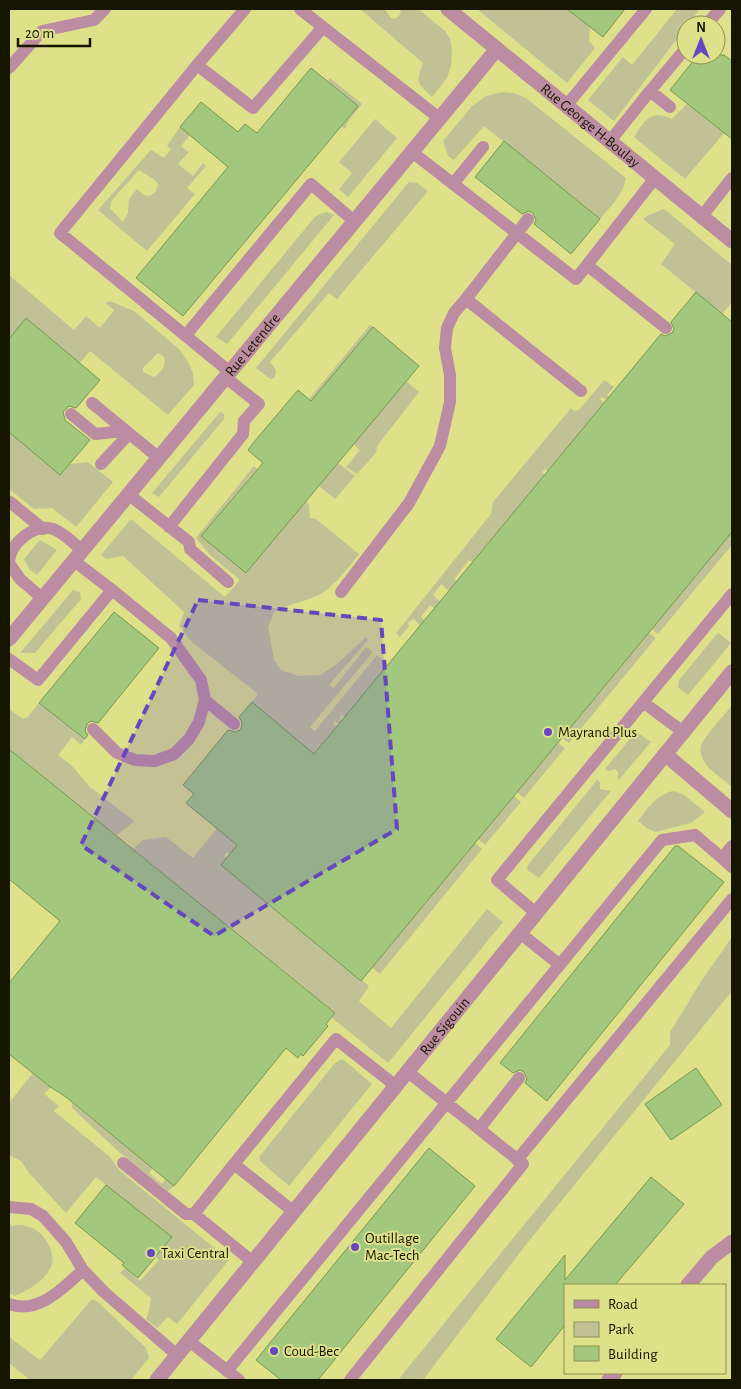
<svg xmlns="http://www.w3.org/2000/svg" width="741" height="1389" font-family="'Alegreya Sans',sans-serif">
<style>
.green{fill:#c0c296;fill-rule:evenodd}
.building{fill:#a3c87d;stroke:#75984e}
.lines{fill:none;stroke-linecap:round;stroke-linejoin:round}
.service{stroke:#bc8ca2;stroke-width:12}
.minor{stroke:#bc8ca2;stroke-width:15}
.marked{fill:#6547c0;fill-opacity:0.2;stroke:#6547c0;stroke-width:4;stroke-dasharray:10 6;stroke-linejoin:round}
.poi-dot{fill:#6547c0;stroke:#dee08a;stroke-width:2}
.labels{text-anchor:middle;dominant-baseline:central;stroke-width:4;stroke-linejoin:round;paint-order:stroke}
.street-label{font-size:15px;fill:#161600;stroke:#dee08a}
.poi-label{font-size:15px;fill:#161600;stroke:#dee08a;text-anchor:start}
</style>
<rect width="100%" height="100%" fill="#dee08a"/>
<path class="green" d="M360 9H385L391 18 395 19 399 16 401 11 399 9H418L444 30 450 38 452 50 451 66 447 78 432 97C416 82 416 82 423 63Z
M477 9H567L590 27 589 41 595 48 567 83Z
M677 9H700L614 121 588 100 623 57 632 65Z
M330 78 362 104 347 123 345 129 341 126 357 106 328 81Z
M503 92 514 93 526 98 626 178C623 195 611 206 600 219L484 126 454 160 448 156 443 141 472 106 486 96Z
M687 104 724 133 685 179 634 137C645 120 651 109 672 119Z
M375 119 397 138 348 197 339 189 352 173 339 162Z
M180 127 190 135 181 146 189 152 178 164 193 176 203 163 206 166 187 188 195 194 147 251 98 210 151 150 164 158 171 149 167 146ZM139 170 155 180 158 184 156 191 150 196 144 195 137 189 129 199 128 213 123 222 110 208 112 200Z
M409 182 417 183 428 191 337 299 329 293 270 362C275 368 278 371 274 378L270 379 256 368Z
M664 209 732 265V302L722 314 661 264 675 244 643 219 649 215Z
M327 212 334 215 227 344 216 337 314 218 320 214Z
M9 275 74 330 86 316 100 328 114 310 105 303 110 301 134 311 179 349 187 360 193 373 194 385 168 415 90 351 80 363 26 319 9 339ZM158 353 164 357C167 365 161 372 154 377L143 372V368Z
M370 325 373 327 311 401 309 399Z
M604 380 614 387 607 395 609 398 606 400 602 397 600 399 604 403 548 471 545 469 542 472 545 475 472 562 469 560 454 579 457 582 449 591 441 584 433 595 448 609 443 614 430 605 421 617 431 626 421 627 414 619 408 622 409 626 400 637 396 633 491 514 493 502 571 408 575 411 579 410Z
M406 381 419 392 377 446 376 453 357 474 346 467 360 450 353 444Z
M220 412 224 414V419L159 497 152 493Z
M9 432 60 475 70 464 88 462 113 482 76 527 52 508 34 509 9 489Z
M338 463 355 476 335 499 319 486Z
M254 466 257 469 201 536 305 501 309 505 310 518 316 519 359 554C348 568 331 591 314 597 301 603 287 604 274 612L268 627 274 660 281 670 299 676 321 675 338 663 366 637 368 640 329 685 334 688 366 647 373 652 310 727 315 731 377 655 388 665 345 717 342 715 339 718 342 720 339 724 335 721 333 724 336 727 230 854 227 852 224 856 227 858 221 865 369 986 359 1001 391 1028 487 909 503 922 388 1063 331 1017 334 1012 133 849 143 840 166 837 193 858 224 820 221 817 289 733 252 702 258 694 192 642 179 626 184 612 123 556 106 559 101 555 131 519 225 597 240 580 211 556 196 538Z
M732 532V545L658 634 652 629Z
M40 540 57 550 37 575 29 569 24 559Z
M73 590 80 592 81 599 35 653H20Z
M649 633 656 638 569 743 562 738Z
M719 633 731 643 688 695 678 687 679 680 716 635Z
M39 703 85 739 81 745 72 737 58 755 71 765 90 787 134 821 116 836 9 749V709L23 719 28 717Z
M732 705V787C724 780 715 774 708 767 703 761 699 753 701 746 704 736 725 715 732 705Z
M638 733 651 742 618 781V772L615 769 608 771 605 769 634 734Z
M558 743 565 748 524 798 517 792Z
M597 780 600 782V789L611 791 539 878 527 870 528 865Z
M673 791 683 794 705 812 691 823 656 832 648 829 638 821C648 808 656 795 673 791Z
M514 796 521 802 485 845 478 839Z
M475 843 482 849 380 974 372 968Z
M732 937V991L528 1242 423 1380H398L670 1045V1032L702 980Z
M340 1060H344L372 1084 289 1186 260 1161 259 1157 335 1063Z
M33 1073 48 1086 53 1085 44 1094 59 1106 54 1111 110 1157 120 1171 229 1260 177 1324 168 1317 157 1328 146 1319 149 1311 151 1298 120 1273 125 1268 140 1281 159 1260 156 1257 171 1237 96 1177 66 1213 29 1173 21 1161 9 1155V1103Z
M72 1103 153 1168 149 1173 162 1184 166 1179 174 1186 168 1191 117 1150 72 1108Z
M21 1225C26 1226 32 1227 36 1230 47 1237 56 1254 51 1267 44 1281 29 1290 15 1296L9 1293V1226Z
M92 1299 98 1302 146 1348 149 1358 131 1380H30L9 1363V1337L40 1360Z"/>
<path class="building" d="M567 9H625L603 37Z
M698 55H724L732 61V139L670 90Z
M311 68 358 106 183 316 136 278 228 167 180 127 201 102 238 132 245 124 257 133Z
M504 141 600 219 571 254 534 224 536 220 533 213 529 211 522 214 475 177Z
M696 292 732 322V532L361 981 221 865 237 845 186 803 194 794 183 785 228 730 236 732 241 729 242 722 239 717 252 702 314 754 661 334 665 336 672 333 674 329 671 322Z
M26 318 100 380 76 408 69 406 63 412 65 420 90 440 60 475 9 432V339Z
M373 327 419 366 246 573 201 536 263 463 248 450 254 442 298 390 311 401Z
M114 612 159 648 98 723 91 721 87 724 85 731 88 735 85 739 39 703Z
M9 749 335 1013 326 1024 328 1026 303 1056 301 1054 298 1058 286 1048 174 1186 66 1097 49 1086 9 1054V983L60 921 9 879Z
M675 846H678L724 882 547 1101 525 1083 527 1079 524 1072 520 1070 513 1073 500 1063Z
M696 1068 722 1105 671 1140 645 1104Z
M429 1148 475 1186 318 1380H281L256 1360Z
M651 1177 684 1204 615 1285H565V1325L531 1367 496 1339 565 1255V1280Z
M106 1185 172 1237 138 1278 122 1265 124 1263 75 1223Z"/>
<g class="lines">
<path class="service" d="M245 9 197 65 253 108 323 27
M300 9 439 118
M706 25 720 9
M197 65 60 233 230 372
M9 68 42 31 94 20 105 9
M650 91 686 48
M566 106 646 9
M610 141 650 91 670 107
M412 152 576 279 655 178
M453 184 483 147
M702 216 732 178
M528 219 466 299 581 391
M587 265 666 328
M186 335 311 184 354 221
M92 403 159 458
M71 414 95 434 125 431
M101 464 129 434
M128 494 189 542 190 549 228 582
M10 502 43 529
M169 527 243 434 244 421 259 404 225 377
M9 561C11 543 34 523 53 529 63 532 73 543 82 550
M9 563 20 579 42 598
M341 592 409 503 440 446 450 402V375L445 348 447 328 454 313 466 299
M9 659 38 680 112 590 73 560
M205 700 234 724
M643 702 683 732
M93 729 117 753 135 760 155 761 174 754 189 739 199 722 205 700 201 680 171 638 112 590
M722 858 732 867
M536 913 497 880 732 594
M520 933 560 965
M479 1129 519 1078
M517 1160 732 899
M123 1163 186 1214H194
M234 1164 194 1214 253 1262
M9 1207 31 1209 43 1216 66 1242 83 1270 104 1292 177 1355
M294 1212 234 1164 331 1045 336 1039 396 1086
M9 1304C38 1315 63 1288 83 1270
M189 1341 239 1380
M227 1371 662 840 695 835 722 858 732 846
M350 1380 523 1164 408 1072"/>
<g class="minor">
<path id="s1" d="M448 9 732 241"/>
<path id="s2" d="M9 639 497 49"/>
<path d="M665 754 732 811"/>
<path d="M688 1285 712 1257 732 1242"/>
<path id="s3" d="M157 1380 732 672"/>
<path d="M609 1380 615 1373"/>
</g>
</g>
<path class="marked" d="M198 600 381 620 397 829 214 936 81 845Z"/>
<g class="poi-dot">
<circle cx="548" cy="732" r="5"/>
<circle cx="355" cy="1247" r="5"/>
<circle cx="151" cy="1253" r="5"/>
<circle cx="274" cy="1351" r="5"/>
</g>
<g class="labels">
<g class="street-label">
<text stroke="none"><textPath href="#s1" startOffset="184">Rue George H-Boulay</textPath></text>
<text stroke="none"><textPath href="#s2" startOffset="382">Rue Letendre</textPath></text>
<text stroke="none"><textPath href="#s3" startOffset="456">Rue Sigouin</textPath></text>
</g>
<g class="poi-label">
<text x="558" y="732">Mayrand Plus</text>
<text x="365" y="1238">Outillage<tspan x="365" dy="17">Mac-Tech</tspan></text>
<text x="161" y="1253">Taxi Central</text>
<text x="284" y="1351">Coud-Bec</text>
</g>
</g>
<rect width="741" height="1389" fill="none" stroke="#161600" stroke-width="20"/>
<rect x="564" y="1284" width="162" height="90" fill="#dee08a" stroke="#8e8f53"/>
<rect x="574" y="1300" width="25" height="8" fill="#bc8ca2" stroke="#8e8f53"/>
<text x="608" y="1309" font-size="15" fill="#161600">Road</text>
<rect x="574" y="1322" width="25" height="15" fill="#c0c296" stroke="#8e8f53"/>
<text x="608" y="1334" font-size="15" fill="#161600">Park</text>
<rect x="574" y="1346" width="25" height="15" fill="#a3c87d" stroke="#8e8f53"/>
<text x="608" y="1359" font-size="15" fill="#161600">Building</text>
<g transform="translate(701 40)"><circle r="24" fill="#dee08a" stroke="#8e8f53"/>
<path d="M0-4L9 19L0 12L-9 19Z" fill="#6547c0"/>
<text y="-8" font-size="14" font-weight="bold" text-anchor="middle" fill="#161600">N</text>
</g>
<path d="M18 38v8h72v-8" fill="none" stroke="#161600" stroke-width="2.5"/>
<text x="25" y="38" font-size="15" fill="#161600" stroke="#dee08a" stroke-width="4" paint-order="stroke">20 m</text>
</svg>
